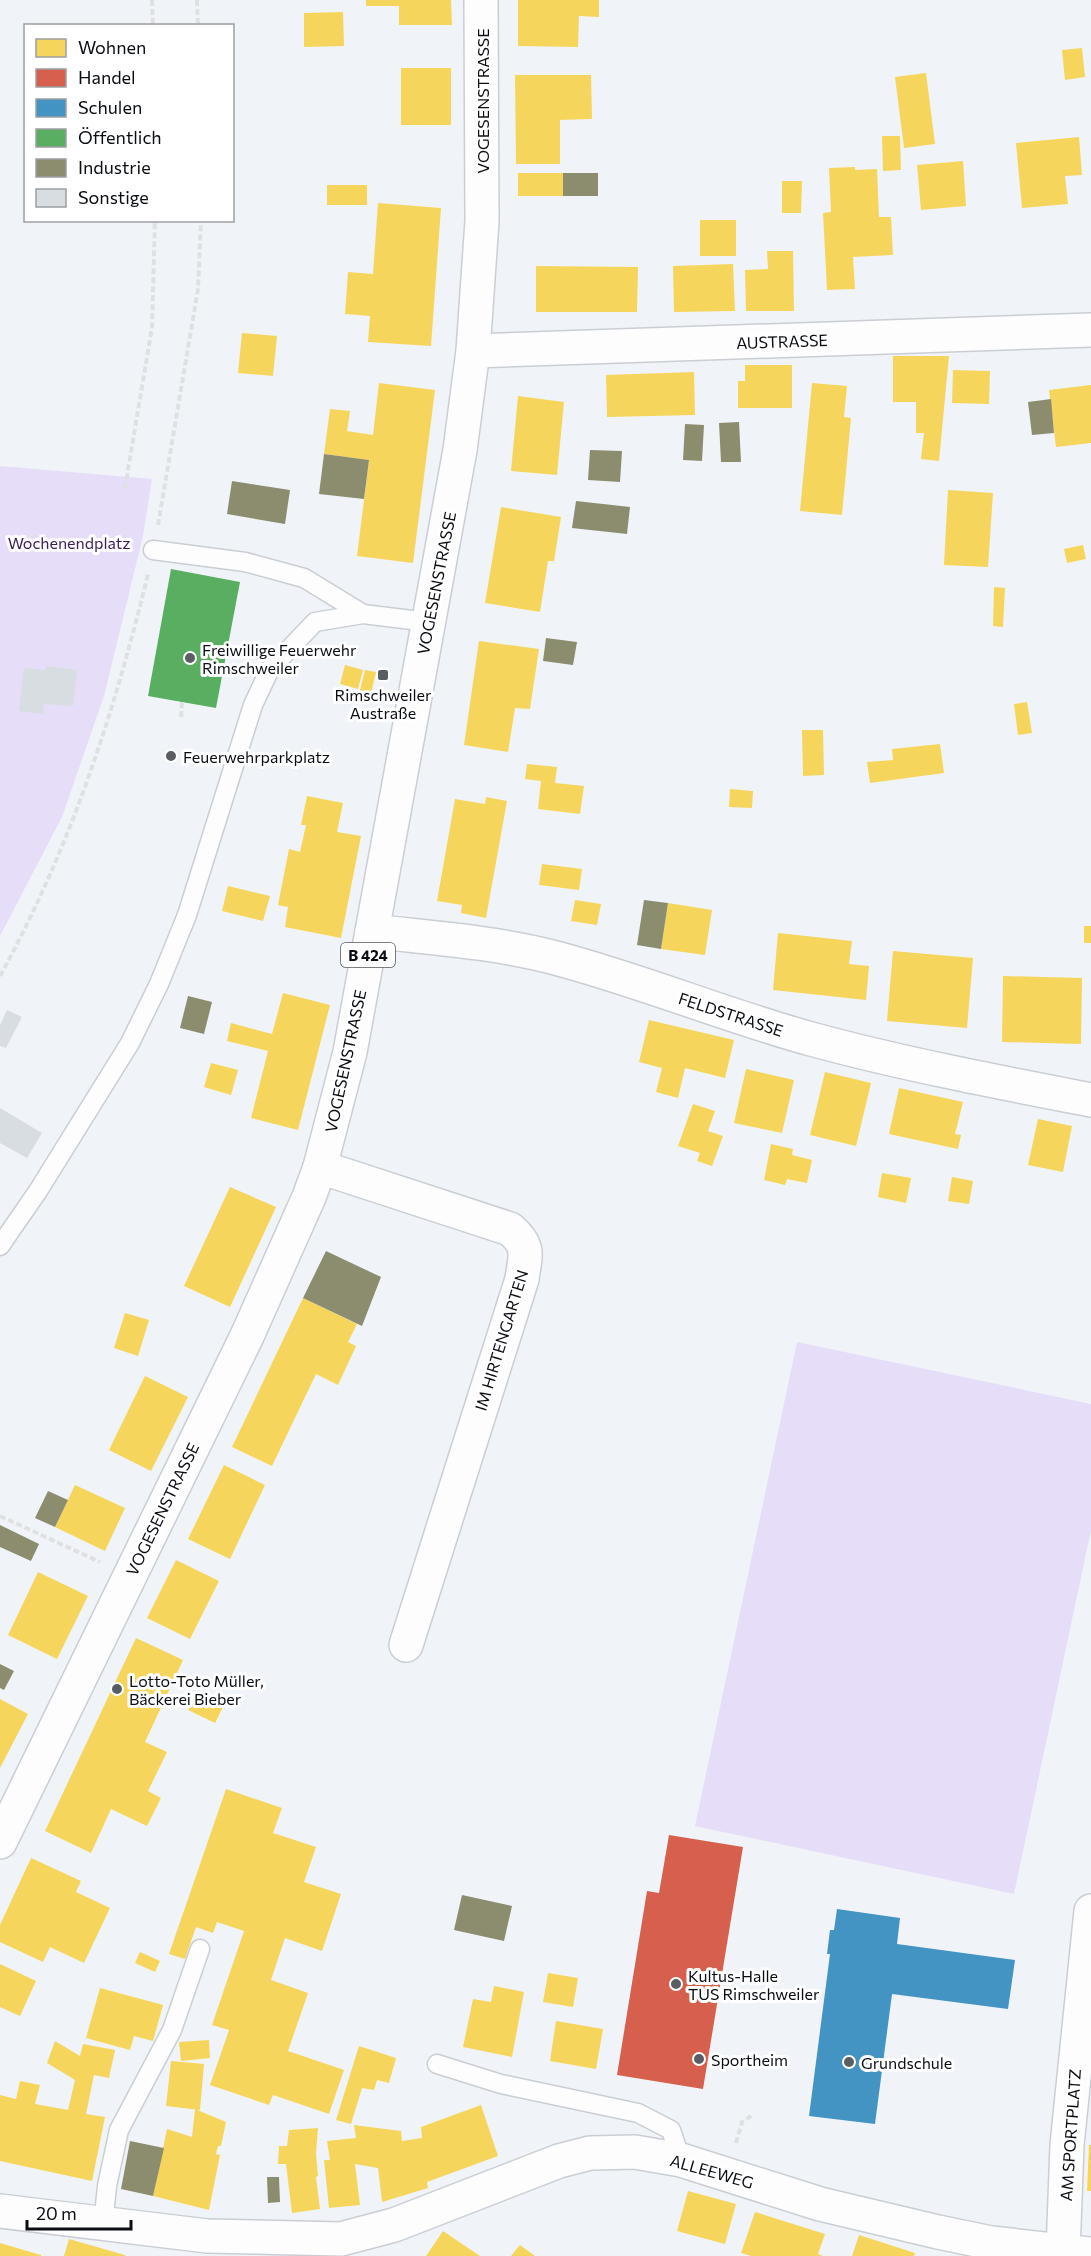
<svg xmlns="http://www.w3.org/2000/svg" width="1091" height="2256" font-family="Commissioner,sans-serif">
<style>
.green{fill:#e6ddf9}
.homes{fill:#f6d55c}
.shops{fill:#d6604d}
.schools{fill:#4393c3}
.public{fill:#5aae61}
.industry{fill:#8c8c6e}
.building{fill:#d7dde1}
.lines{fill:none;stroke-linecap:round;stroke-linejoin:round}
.service-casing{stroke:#caced3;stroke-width:21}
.minor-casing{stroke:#caced3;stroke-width:36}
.primary-casing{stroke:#caced3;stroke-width:36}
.path{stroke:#dfe0e2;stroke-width:4;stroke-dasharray:6 3;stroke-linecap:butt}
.service{stroke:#fdfdfe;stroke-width:18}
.minor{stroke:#fdfdfe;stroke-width:33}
.primary{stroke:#fdfdfe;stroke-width:33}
.poi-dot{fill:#5a5e63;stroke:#fff;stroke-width:2}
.labels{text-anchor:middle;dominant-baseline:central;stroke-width:6;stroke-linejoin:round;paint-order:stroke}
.shield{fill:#fff;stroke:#535659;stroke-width:1.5}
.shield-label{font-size:15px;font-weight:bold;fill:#090d12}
.street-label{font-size:16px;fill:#090d12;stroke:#fff}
.park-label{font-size:16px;fill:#381e55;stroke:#fff}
.poi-label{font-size:16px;fill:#090d12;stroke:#fff;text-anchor:start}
</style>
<rect width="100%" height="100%" fill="#f0f4f9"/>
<path class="green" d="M0 466 152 479 143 536 104 696 62 817 0 936Z
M797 1342 1091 1404V1530L1014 1894 695 1826Z"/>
<path class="homes" d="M366 0H451L452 25H399V6H366Z
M518 0H599V17L579 16 578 47 518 46Z
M343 12 344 46 304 47V13Z
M1082 48 1085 77 1065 80 1062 50Z
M401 68H451V125H401Z
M926 73 935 144 904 148 895 77Z
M515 75H591L592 119 560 120V164H516Z
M882 136H900L901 170 883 171Z
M1079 137 1082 175 1065 176 1068 204 1022 208 1016 143Z
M963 161 966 206 921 210 917 165Z
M855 167V170L877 169 879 217H891L893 255 853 257 855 289 827 290 823 213 831 212 829 168Z
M518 173H563V196H518Z
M782 181H802L801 213H782Z
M327 185H367V205H327Z
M378 203 441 208 431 346 368 342 370 316 345 314 348 272 373 274Z
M700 220H736V256H700Z
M767 251H793L794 311H746L745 270 768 269Z
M733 264 735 311 674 312 673 266Z
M536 266 638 267 637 312H536Z
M242 333 277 336 273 376 238 373Z
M893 356H949L939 461 921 459 924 433H916V402H893Z
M745 365H792V408H738V381H745Z
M953 370 990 371 989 404 952 403Z
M694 372 695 415 607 417 606 375Z
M379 383 435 390 413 563 357 556 369 460 324 454 330 409 350 411 347 431 373 435Z
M812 383 847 386 844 417 851 418 842 515 800 511Z
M1091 385V443L1056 447 1049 390Z
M518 396 564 402 557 475 511 471Z
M948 490 993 493 988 567 944 565Z
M501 507 561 517 554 561H548L540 612 485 603Z
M1083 545 1086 559 1067 563 1064 549Z
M994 587 1005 588 1003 627 993 626Z
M479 641 539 649 530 709 515 708 508 752 464 745Z
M345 665 363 670 358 689 340 684Z
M365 670 376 672 371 693 360 690Z
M1027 702 1032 733 1018 735 1014 704Z
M802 730H823L824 775 803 776Z
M940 744 944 773 870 783 867 762 893 760 892 749Z
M527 764 557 767 555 783 584 786 580 814 538 809 541 781 525 779Z
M730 789 753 791 752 808 729 807Z
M307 796 343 803 337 832 361 836 341 938 285 927 288 907 278 905 289 849 300 852 306 825H301Z
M486 797 507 801 486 918 461 913 462 905 437 901 455 799 485 804Z
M542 864 582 869 579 890 539 885Z
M228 886 270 896 263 921 222 911Z
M575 900 601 904 597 925 571 921Z
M668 903 712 910 705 955 661 949Z
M1084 926H1091V943H1084Z
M778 933 852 941 849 964 869 966 866 1000 773 990Z
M893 951 973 958 967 1028 887 1021Z
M1003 976 1082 978 1081 1044 1002 1042Z
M283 993 330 1005 298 1130 251 1118 268 1051 227 1041 231 1023 272 1034Z
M649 1020 734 1040 725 1078 685 1068 678 1098 656 1092 662 1068 639 1062Z
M211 1063 238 1070 231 1095 204 1087Z
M746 1069 794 1080 782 1133 734 1123Z
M825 1072 871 1083 856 1146 810 1135Z
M899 1088 963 1102 955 1134 961 1135 958 1149 889 1134Z
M693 1104 715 1111 708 1131 723 1136 712 1166 697 1161 700 1153 678 1146Z
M1038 1119 1072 1126 1063 1172 1028 1165Z
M771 1144 793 1149 792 1155 812 1160 807 1183 787 1179 785 1185 764 1180Z
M882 1173 911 1178 906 1203 878 1197Z
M952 1177 973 1181 969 1204 948 1201Z
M230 1187 276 1207 230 1307 184 1286Z
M303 1298 357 1324 348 1342 356 1346 338 1385 316 1374 272 1466 232 1447Z
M125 1313 149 1320 138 1356 114 1348Z
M145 1376 188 1397 151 1471 109 1450Z
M224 1465 265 1485 230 1559 188 1539Z
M75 1485 125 1508 105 1551 55 1527Z
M176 1560 219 1581 190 1639 147 1618Z
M38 1572 88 1596 57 1659 8 1635Z
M136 1638 183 1660 145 1742 167 1752 148 1791 161 1798 147 1826 111 1809 91 1853 45 1831Z
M197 1691 224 1705 215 1723 188 1710Z
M0 1699 28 1714 0 1768Z
M226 1789 282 1808 273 1833 316 1847 304 1882 341 1894 322 1951 285 1938 271 1980 308 1993 288 2051 344 2070 329 2114 273 2095 269 2105 210 2085 229 2030 212 2025 244 1931 217 1922 213 1933 196 1927 185 1959 169 1954Z
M31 1858 81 1881 76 1892 110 1908 84 1963 50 1947 43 1962 0 1942V1925Z
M140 1952 160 1961 155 1972 135 1963Z
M0 1964 36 1981 20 2016 0 2007Z
M548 1973 578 1978 573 2007 543 2002Z
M494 1986 524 1992 512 2057 463 2047 473 1999 491 2002Z
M100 1988 163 2005 153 2041 134 2036 130 2050 86 2038Z
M556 2021 603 2029 596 2069 550 2061Z
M209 2040 210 2058 181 2061 179 2042Z
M55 2041 80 2056 83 2044 115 2050 109 2078 94 2075 86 2114 105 2117 92 2181 0 2161V2095L16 2099 20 2081 40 2085 35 2104 68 2110 75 2080 47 2063Z
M359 2046 396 2058 389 2083 377 2080 374 2090 362 2088 351 2124 336 2120Z
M171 2061 204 2064 200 2110 166 2106Z
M481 2105 498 2156 427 2182 428 2188 382 2202 378 2168 355 2164 360 2205 329 2208 324 2160H330L327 2141 356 2138 354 2125 401 2131 402 2141 422 2138 421 2127Z
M195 2109 226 2122 221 2146H218L216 2154 220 2155 209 2210 153 2196 167 2129 192 2137Z
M318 2128 316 2154 318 2176 316 2177 320 2209 292 2213 286 2164H278L279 2146H287L289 2130Z
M1089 2145H1091V2191H1087Z
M688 2191 736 2204 725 2244 677 2231Z
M755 2212 825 2234 818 2254 823 2256H751L741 2253Z
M443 2231 480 2256H426Z
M859 2235 915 2253 914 2256H852Z
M69 2239 125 2255V2256H64Z
M0 2243 41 2255V2256H0Z
M520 2245 535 2256H511Z"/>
<path class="shops" d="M669 1835 743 1847 703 2089 617 2075 647 1891 659 1893Z"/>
<path class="schools" d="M837 1909 900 1918 897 1944 1015 1960 1008 2009 892 1994 875 2124 809 2116 830 1954H827L830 1930H834Z"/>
<path class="public" d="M171 569 240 582 216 708 148 696Z"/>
<path class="industry" d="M563 173H598V196H563Z
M1051 399 1054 433 1032 435 1028 402Z
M739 422 741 462H721L719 423Z
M685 424 704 425 702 461 683 460Z
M590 450 622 451 620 482 588 480Z
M324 454 369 460 364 499 319 494Z
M232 481 290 490 285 524 227 514Z
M576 501 630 507 627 534 572 528Z
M546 638 577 642 573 665 543 661Z
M644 900 668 903 661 949 637 945Z
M188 996 212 1002 204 1034 180 1028Z
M326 1251 381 1277 362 1326 303 1298Z
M48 1491 68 1500 55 1527 35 1518Z
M0 1525 39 1544 31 1561 0 1547Z
M0 1664 14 1671 4 1690 0 1688Z
M462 1895 512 1906 504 1941 454 1930Z
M130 2141 164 2148 153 2196 121 2189Z
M267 2177H279L280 2202 268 2203Z"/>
<path class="building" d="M46 666 77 670 73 706 44 704 43 714 19 711 24 668 45 670Z
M7 1010 22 1017 6 1048 0 1046V1025Z
M0 1108 42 1133 27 1158 0 1143Z"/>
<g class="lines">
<defs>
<path id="service" d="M153 550 245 562 304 578 363 614
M0 1246 38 1191 130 1043 159 984 187 915 253 705 270 669 315 622 363 614 428 622
M437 2064 501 2084 638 2113 671 2130 681 2160
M103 2225 107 2186 119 2130 172 2030 200 1949"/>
<path id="minor" d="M473 351 1091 330
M372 931C431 938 494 942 552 957 640 980 724 1015 811 1039 903 1064 998 1082 1091 1100
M320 1167 510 1229C531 1247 525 1255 522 1279L406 1645
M0 2211 207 2236 341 2239 394 2225 559 2161 590 2153 635 2152 681 2160 820 2204 938 2232 991 2243 1091 2254
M1063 2252 1067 2145 1091 1911"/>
<path id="primary" d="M0 1842 247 1336 309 1197 320 1167 350 1052 460 450 473 351 482 221 481 0"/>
</defs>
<use href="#service" class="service-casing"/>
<use href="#minor" class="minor-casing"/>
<use href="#primary" class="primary-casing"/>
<path class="path" d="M152 0 153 26
M197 0 198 26
M125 488 152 327 155 220
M158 525 198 289 201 220
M181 717 182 702
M0 976C70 849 114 714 148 574
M0 1516 100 1562
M736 2143 742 2122 754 2114"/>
<use href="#service" class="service"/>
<use href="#minor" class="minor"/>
<use href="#primary" class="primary"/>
</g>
<g class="poi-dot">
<circle cx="190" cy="658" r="6"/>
<rect x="377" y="669" width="12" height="12" rx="3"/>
<circle cx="171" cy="756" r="6"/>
<circle cx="117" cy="1689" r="6"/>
<circle cx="676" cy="1984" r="6"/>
<circle cx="699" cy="2059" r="6"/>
<circle cx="849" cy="2062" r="6"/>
</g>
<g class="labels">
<rect class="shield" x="341" y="943" width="54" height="24" rx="4.5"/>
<g class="shield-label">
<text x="368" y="955">B 424</text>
</g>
<g class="street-label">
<text transform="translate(482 101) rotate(-90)">VOGESENSTRASSE</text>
<text transform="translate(782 341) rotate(-2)">AUSTRASSE</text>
<text transform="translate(436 583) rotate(-79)">VOGESENSTRASSE</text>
<text transform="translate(731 1014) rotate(18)">FELDSTRASSE</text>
<text transform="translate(345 1061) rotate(-78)">VOGESENSTRASSE</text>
<text transform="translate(501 1340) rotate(-73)">IM HIRTENGARTEN</text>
<text transform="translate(162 1509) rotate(-64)">VOGESENSTRASSE</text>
<text transform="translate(1070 2135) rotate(-86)">AM SPORTPLATZ</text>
<text transform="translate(712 2171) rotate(16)">ALLEEWEG</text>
</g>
<g class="park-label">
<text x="69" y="542">Wochenendplatz</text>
</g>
<g class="poi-label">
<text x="202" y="649">Freiwillige Feuerwehr<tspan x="202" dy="18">Rimschweiler</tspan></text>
<text x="383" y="694" text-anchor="middle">Rimschweiler<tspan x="383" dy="18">Austraße</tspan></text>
<text x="183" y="756">Feuerwehrparkplatz</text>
<text x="129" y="1680">Lotto-Toto Müller,<tspan x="129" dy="18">Bäckerei Bieber</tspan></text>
<text x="688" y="1975">Kultus-Halle<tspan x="688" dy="18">TUS Rimschweiler</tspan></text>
<text x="711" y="2059">Sportheim</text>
<text x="861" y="2062">Grundschule</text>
</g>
</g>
<rect x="24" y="24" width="210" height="198" fill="#ffffff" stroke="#9d9ea0" stroke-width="1.5"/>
<rect x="36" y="39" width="30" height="18" fill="#f6d55c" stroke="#9d9ea0" stroke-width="1.5"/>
<text x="78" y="54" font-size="18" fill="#090d12">Wohnen</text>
<rect x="36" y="69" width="30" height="18" fill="#d6604d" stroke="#9d9ea0" stroke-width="1.5"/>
<text x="78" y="84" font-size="18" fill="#090d12">Handel</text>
<rect x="36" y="99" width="30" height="18" fill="#4393c3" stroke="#9d9ea0" stroke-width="1.5"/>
<text x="78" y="114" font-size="18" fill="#090d12">Schulen</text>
<rect x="36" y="129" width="30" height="18" fill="#5aae61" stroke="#9d9ea0" stroke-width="1.5"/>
<text x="78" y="144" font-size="18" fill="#090d12">Öffentlich</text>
<rect x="36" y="159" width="30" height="18" fill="#8c8c6e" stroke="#9d9ea0" stroke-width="1.5"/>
<text x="78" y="174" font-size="18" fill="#090d12">Industrie</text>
<rect x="36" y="189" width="30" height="18" fill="#d7dde1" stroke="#9d9ea0" stroke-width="1.5"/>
<text x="78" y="204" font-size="18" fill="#090d12">Sonstige</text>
<path d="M27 2220v9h104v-9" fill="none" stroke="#090d12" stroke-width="3"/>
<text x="36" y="2220" font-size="18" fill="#090d12" stroke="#ffffff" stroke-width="4.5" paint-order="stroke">20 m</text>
</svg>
